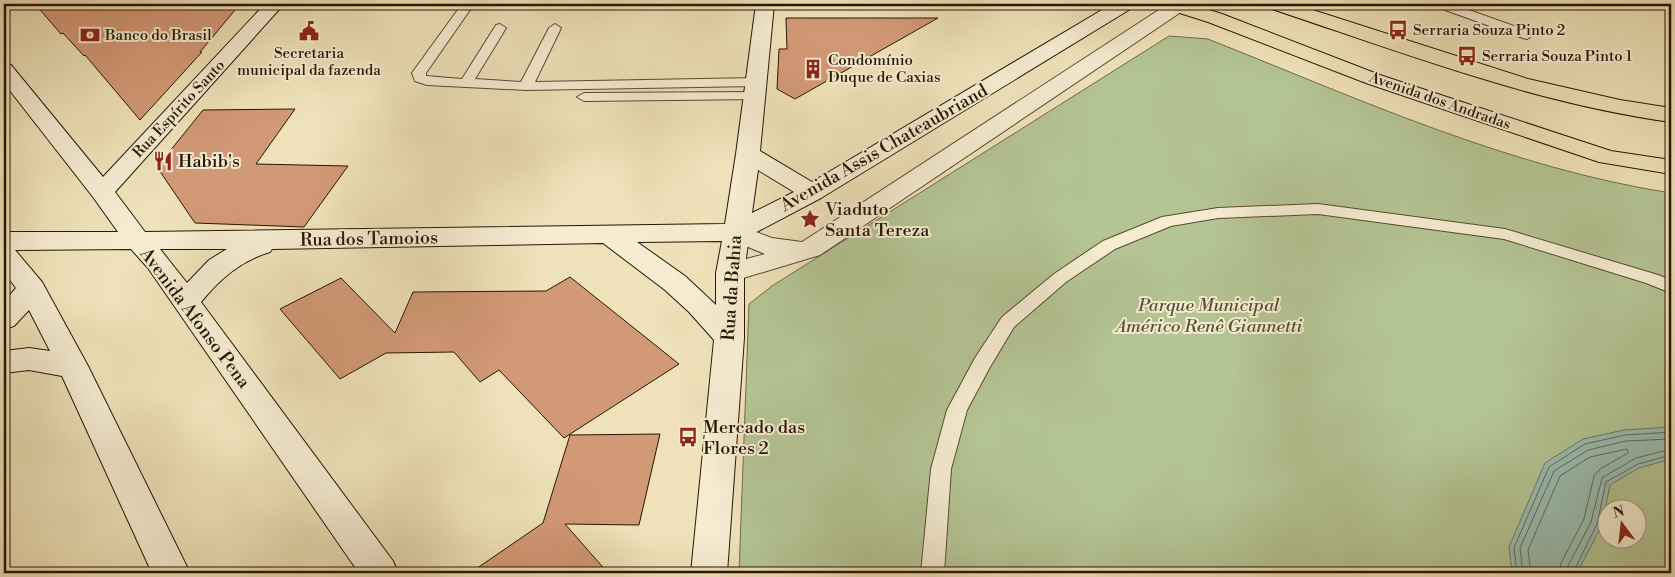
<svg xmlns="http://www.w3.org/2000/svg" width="1675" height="577" font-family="'Libre Bodoni',serif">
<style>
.green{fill:#b4c494;stroke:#6e6d4a;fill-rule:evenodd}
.water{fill:#9abdb1;stroke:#6c7a6a}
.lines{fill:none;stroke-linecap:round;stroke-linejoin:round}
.shore{stroke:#616a58;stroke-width:1}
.building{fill:#d29976;stroke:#281600}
.lane-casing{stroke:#5a492e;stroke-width:2}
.street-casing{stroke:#5a492e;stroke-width:2}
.secondary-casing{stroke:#281600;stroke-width:2}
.primary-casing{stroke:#281600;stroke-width:2}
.lane{fill:#f5ecd2;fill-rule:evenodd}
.street{fill:#f5ecd2;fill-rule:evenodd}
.secondary{fill:#f5ecd2;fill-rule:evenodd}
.primary{fill:#efe2ba;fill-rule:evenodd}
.labels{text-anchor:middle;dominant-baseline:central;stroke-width:4;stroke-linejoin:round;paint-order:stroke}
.far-poi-label{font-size:15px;fill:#281600;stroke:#f5ecd2;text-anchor:start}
.far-street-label{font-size:15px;fill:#281600;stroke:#f5ecd2}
.street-label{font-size:18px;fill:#281600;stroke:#f5ecd2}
.poi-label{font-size:18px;fill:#281600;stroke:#f5ecd2;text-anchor:start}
.park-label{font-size:18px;font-style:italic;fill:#595334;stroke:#f5ecd2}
</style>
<rect width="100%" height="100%" fill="#efe2ba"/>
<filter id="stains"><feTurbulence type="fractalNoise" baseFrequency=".004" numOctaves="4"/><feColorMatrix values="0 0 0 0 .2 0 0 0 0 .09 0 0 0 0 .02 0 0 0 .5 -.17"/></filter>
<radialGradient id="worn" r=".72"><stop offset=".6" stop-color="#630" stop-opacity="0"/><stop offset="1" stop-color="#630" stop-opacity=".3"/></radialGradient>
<path class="green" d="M1169 36 1208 39C1359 99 1510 168 1671 193V573H739L749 304 772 286ZM1608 510H1638V540H1608Z"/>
<path class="water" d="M1671 427V459L1639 468 1610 485 1602 525 1577 573H1512L1509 547 1545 463 1583 439 1624 430Z"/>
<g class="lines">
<path class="shore" d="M1517 573 1514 548 1549 467 1585 444 1625 435 1671 432
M1523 573 1520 548 1554 471 1588 450 1626 441 1671 439
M1531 573 1528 550 1560 476 1590 457 1627 449 1628 453 1600 469 1594 476 1584 519 1561 563 1559 573
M1567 573 1568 566 1591 522 1602 478 1636 458 1671 449
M1573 573 1597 524 1606 482 1638 464 1671 455"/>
</g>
<path class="building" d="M35 4H240L200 52H202L140 120 85 55 84 56 63 33 61 34Z
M786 18H938L795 99 777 89 779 49H787Z
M295 109 256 164 348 166 304 227 195 223 157 167 203 110Z
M570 277 679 364 564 438 499 370 480 382 454 352 386 353 340 379 280 309 341 278 395 333 413 292 546 291Z
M660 434 639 525 565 524 608 573H470L543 523 570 435Z"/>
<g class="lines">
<defs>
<path id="lane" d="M462 4H474L426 73V76L462 79 496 25 500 24 506 28 475 79 521 82 549 28 555 24 561 28 535 82 756 78 763 82 756 86 526 90 427 85 415 81 412 73Z
M1435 4H1452L1531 32 1533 35 1527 39 1523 38 1437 7Z
M755 92 762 96 760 99 584 101 577 97 584 93Z
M1318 204 1505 229 1658 275 1671 280V293L1646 283 1504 239 1318 214 1218 218 1171 226 1115 249 1066 282 1014 327 990 367 967 410 951 469 944 573H921L931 469 947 410 975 358 1002 317 1054 274 1103 241 1162 217 1218 208Z"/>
<path id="street" d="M1168 4H1189L1187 8 820 255 730 282 720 280 716 273 720 266 765 254 726 238 722 232 726 226 735 224 772 238 802 242Z"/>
<path id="secondary" d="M265 4H284L115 192 145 232 725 224 736 154 756 4H774L760 151 812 182 1112 4H1134L1132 8 821 198 749 236 744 273V338L727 573H691L714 340 689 312 665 290 603 243 272 249 270 252C240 261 220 279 201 302L393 561 398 573H359L148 268 131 249 15 250 42 282 88 366 190 573H152L62 376 29 370 4 373V351L29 348 50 351 29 310 14 326 4 329V302L16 288 4 272V232H118L93 197 4 83V63L11 65 103 177ZM758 170 794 192 752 213ZM722 241 716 273V305L685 276 637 242ZM160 249H227L209 260 187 283Z"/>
<path id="primary" d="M1162 4H1190L1222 14 1380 75 1611 151 1671 160V174L1599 162 1366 83 1208 22 1164 8Z
M1267 4H1294L1528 79 1620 100 1671 108V122C1533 103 1401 52 1269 8Z"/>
</defs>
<use href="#lane" class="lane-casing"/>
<use href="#street" class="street-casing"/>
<use href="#secondary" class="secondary-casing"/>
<use href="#primary" class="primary-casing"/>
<use href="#lane" class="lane"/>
<use href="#street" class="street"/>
<use href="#secondary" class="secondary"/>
<use href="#primary" class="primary"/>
</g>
<defs>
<symbol id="bus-bare" viewBox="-9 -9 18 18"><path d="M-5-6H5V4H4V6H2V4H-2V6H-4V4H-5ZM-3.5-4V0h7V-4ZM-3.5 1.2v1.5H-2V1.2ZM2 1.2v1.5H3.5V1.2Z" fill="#8f2418" stroke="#f5ecd2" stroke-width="2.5" paint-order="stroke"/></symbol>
<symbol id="civic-bare" viewBox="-9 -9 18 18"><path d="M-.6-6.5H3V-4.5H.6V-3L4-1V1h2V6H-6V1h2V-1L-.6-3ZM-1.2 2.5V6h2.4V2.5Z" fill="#8f2418" stroke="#f5ecd2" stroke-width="2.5" paint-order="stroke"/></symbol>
<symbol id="bank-bare" viewBox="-9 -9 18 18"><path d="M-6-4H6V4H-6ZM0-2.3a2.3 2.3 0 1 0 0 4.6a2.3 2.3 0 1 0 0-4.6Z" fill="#8f2418" stroke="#f5ecd2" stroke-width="2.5" paint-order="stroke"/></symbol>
<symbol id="building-bare" viewBox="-9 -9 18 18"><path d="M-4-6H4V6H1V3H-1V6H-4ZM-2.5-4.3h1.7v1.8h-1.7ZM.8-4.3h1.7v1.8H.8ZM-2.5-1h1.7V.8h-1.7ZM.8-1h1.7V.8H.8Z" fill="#8f2418" stroke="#f5ecd2" stroke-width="2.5" paint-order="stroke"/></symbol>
<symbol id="restaurant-bare" viewBox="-9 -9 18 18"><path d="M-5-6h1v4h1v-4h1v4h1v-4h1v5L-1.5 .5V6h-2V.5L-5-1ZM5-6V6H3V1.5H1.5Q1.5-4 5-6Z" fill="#8f2418" stroke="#f5ecd2" stroke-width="2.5" paint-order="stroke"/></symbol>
<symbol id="sight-bare" viewBox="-9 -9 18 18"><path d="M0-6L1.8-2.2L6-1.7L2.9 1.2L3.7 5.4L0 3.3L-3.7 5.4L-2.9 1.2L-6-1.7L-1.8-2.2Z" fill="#8f2418" stroke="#f5ecd2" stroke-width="2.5" paint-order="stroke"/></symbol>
</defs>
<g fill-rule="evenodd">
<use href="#bus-bare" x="1384" y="16" width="28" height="28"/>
<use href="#civic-bare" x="295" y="17" width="28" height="28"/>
<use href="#bank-bare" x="76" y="21" width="28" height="28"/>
<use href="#bus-bare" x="1453" y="42" width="28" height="28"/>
<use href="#building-bare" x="799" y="55" width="28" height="28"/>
<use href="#restaurant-bare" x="149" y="147" width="28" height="28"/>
<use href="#sight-bare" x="796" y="205" width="28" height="28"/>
<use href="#bus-bare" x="674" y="423" width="28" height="28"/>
</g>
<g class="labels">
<g class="far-poi-label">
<text x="1413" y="30">Serraria Souza Pinto 2</text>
<text x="105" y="35">Banco do Brasil</text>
<text x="309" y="53" text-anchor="middle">Secretaria<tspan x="309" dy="17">municipal da fazenda</tspan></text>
<text x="1482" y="56">Serraria Souza Pinto 1</text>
<text x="828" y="60">Condomínio<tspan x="828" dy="17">Duque de Caxias</tspan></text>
</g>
<g class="far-street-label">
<text transform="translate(1440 101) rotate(19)">Avenida dos Andradas</text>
<text transform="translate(179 109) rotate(-47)">Rua Espírito Santo</text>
</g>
<g class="street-label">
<text transform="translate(884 148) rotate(-30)">Avenida Assis Chateaubriand</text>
<text transform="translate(369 239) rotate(-1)">Rua dos Tamoios</text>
<text transform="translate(732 288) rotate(-86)">Rua da Bahia</text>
<text transform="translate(195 318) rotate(53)">Avenida Afonso Pena</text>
</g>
<g class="poi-label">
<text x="178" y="161">Habib's</text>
<text x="825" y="209">Viaduto<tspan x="825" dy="21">Santa Tereza</tspan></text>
<text x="703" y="427">Mercado das<tspan x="703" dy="21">Flores 2</tspan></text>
</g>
<g class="park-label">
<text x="1209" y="305">Parque Municipal<tspan x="1209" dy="21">Américo Renê Giannetti</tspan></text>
</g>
</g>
<rect width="1675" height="577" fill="none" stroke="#efe2ba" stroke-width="20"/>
<rect x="5" y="5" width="1665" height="567" fill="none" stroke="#281600" stroke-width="2.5"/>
<rect x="10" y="10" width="1655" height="557" fill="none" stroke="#281600"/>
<g transform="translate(1622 524) rotate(345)"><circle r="24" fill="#f5ecd2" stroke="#a3967e"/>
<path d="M0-4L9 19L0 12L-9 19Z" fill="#8f2418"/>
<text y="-8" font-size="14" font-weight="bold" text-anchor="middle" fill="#281600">N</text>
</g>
<rect width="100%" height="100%" filter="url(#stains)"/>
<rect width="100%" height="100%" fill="url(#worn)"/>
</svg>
